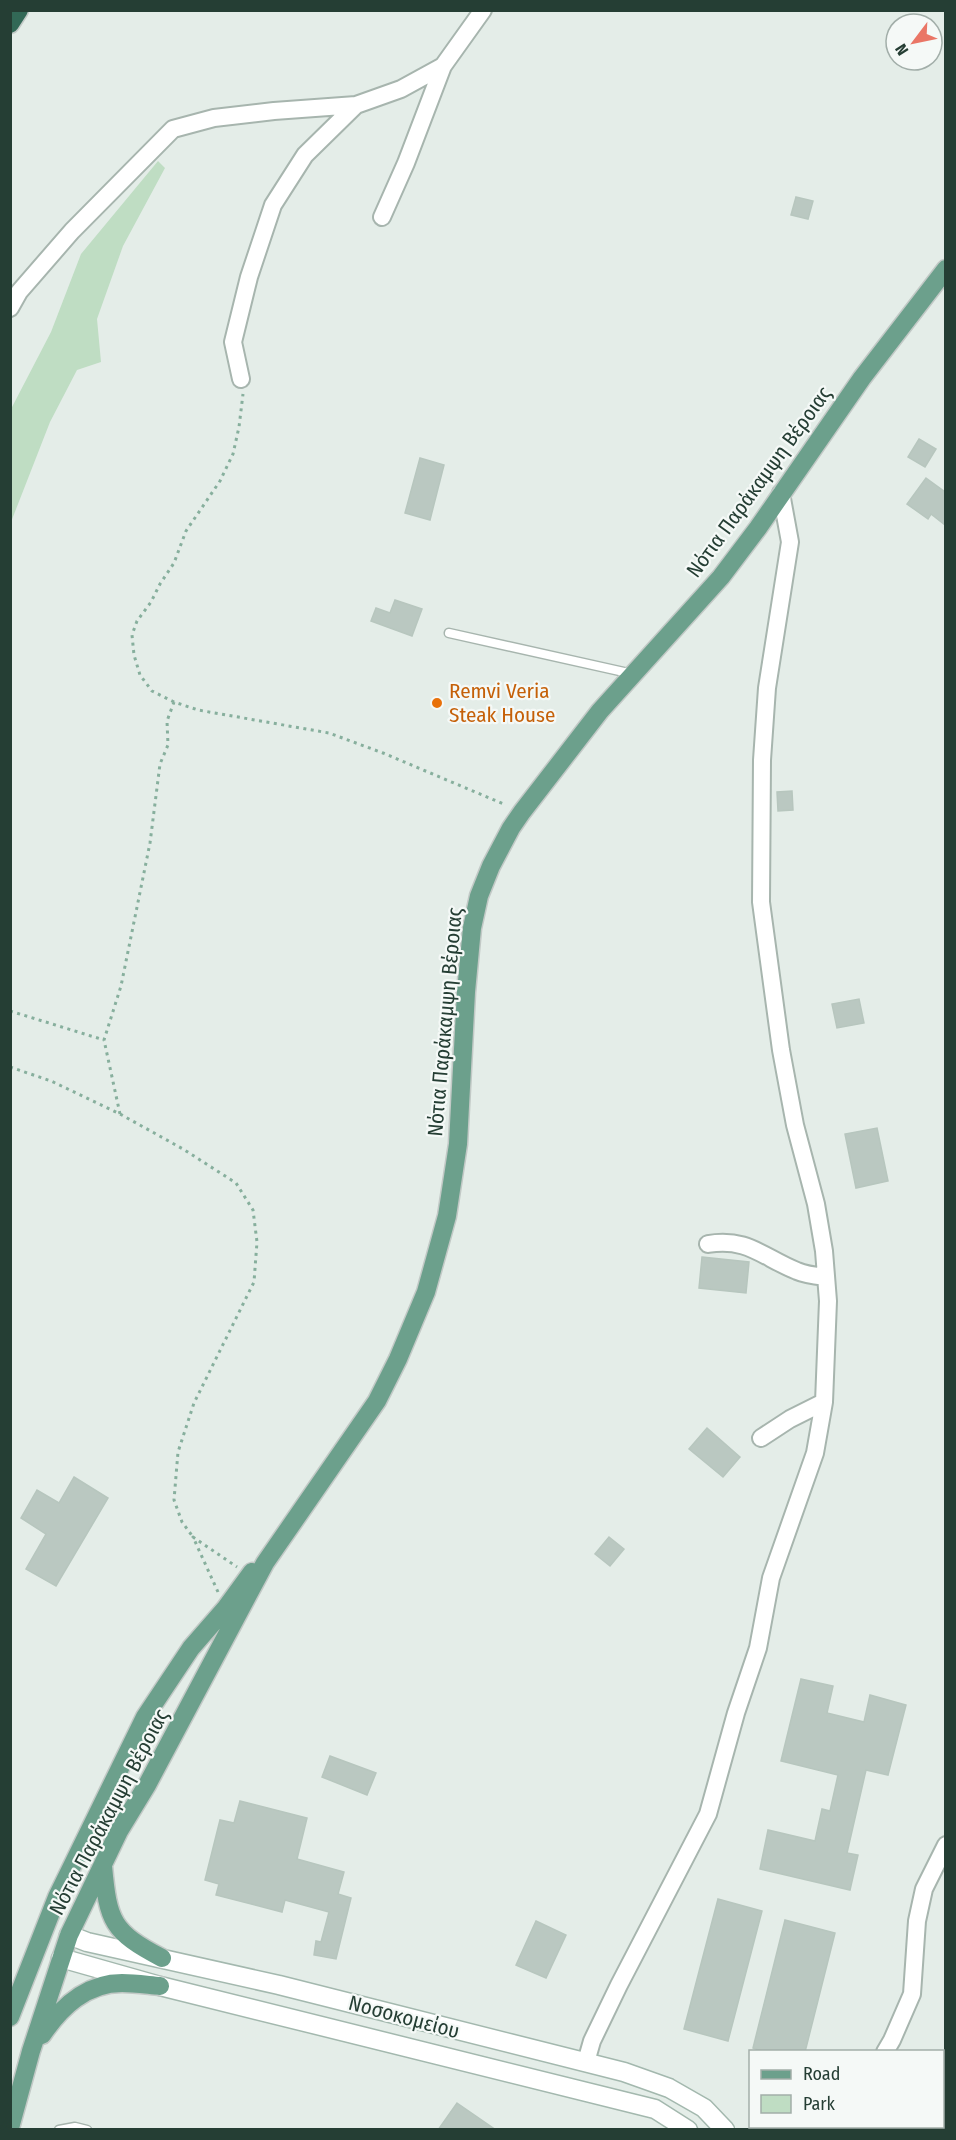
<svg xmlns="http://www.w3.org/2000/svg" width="956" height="2140" font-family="'Fira Sans Condensed',sans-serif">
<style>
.green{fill:#bfddc3}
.building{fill:#bac8c1;stroke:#b7c6be;stroke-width:1.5}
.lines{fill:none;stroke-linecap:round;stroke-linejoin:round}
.lane-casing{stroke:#a7b5ae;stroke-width:11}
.street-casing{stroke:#a7b5ae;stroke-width:20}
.secondary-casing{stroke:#a3b8ae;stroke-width:21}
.primary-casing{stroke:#c2c9c6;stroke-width:21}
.highway-casing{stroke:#c2c9c6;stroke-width:21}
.path{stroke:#87af9d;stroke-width:3;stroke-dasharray:3 4.5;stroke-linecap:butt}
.lane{stroke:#fff;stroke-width:8}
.street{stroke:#fff;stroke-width:16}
.secondary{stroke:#fff;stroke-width:18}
.primary{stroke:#6ca08c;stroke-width:18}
.highway{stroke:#326856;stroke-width:18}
.food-dot{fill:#e8710a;stroke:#f5f9f7;stroke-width:2}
.labels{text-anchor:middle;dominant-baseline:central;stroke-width:4.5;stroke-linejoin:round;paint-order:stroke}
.street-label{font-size:21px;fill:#253e34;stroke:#f5f9f7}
.food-label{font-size:21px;fill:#c56008;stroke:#f5f9f7;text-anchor:start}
</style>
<rect width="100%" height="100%" fill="#e4ede8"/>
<path class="green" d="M158 161 165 168 123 246 97 319 101 362 77 370 50 422 11 522V409L51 332 81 254Z"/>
<path class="building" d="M796 197 813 201 808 219 791 215Z
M919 439 936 449 925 467 908 457Z
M420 458 444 465 430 520 405 513Z
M926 478 945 492V525L931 514 928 519 907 504Z
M395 600 422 609 412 636 371 621 376 608 390 613Z
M792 791 793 810 778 811 777 792Z
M859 999 864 1023 837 1028 832 1004Z
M877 1128 888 1181 856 1188 845 1134Z
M702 1257 749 1262 746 1293 699 1288Z
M707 1428 740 1457 723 1477 689 1449Z
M74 1477 108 1498 56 1586 26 1569 46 1534 21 1518 37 1490 59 1503Z
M609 1537 624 1549 610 1566 595 1554Z
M801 1679 833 1686 827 1713 864 1722 870 1695 906 1705 888 1775 866 1770 847 1853 858 1855 850 1890 760 1869 768 1830 815 1841 822 1809 830 1811 838 1775 781 1761Z
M330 1756 376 1773 367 1795 322 1777Z
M240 1801 307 1818 297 1859 344 1872 338 1894 351 1898 336 1959 314 1955 316 1941 321 1942 329 1912 285 1900 282 1912 216 1895 219 1884 205 1880 220 1820 234 1823Z
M718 1899 762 1911 728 2041 684 2029Z
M785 1920 835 1933 805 2052H764L753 2048Z
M536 1921 566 1935 546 1978 516 1965Z
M457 2103 496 2130H438Z"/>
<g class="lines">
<defs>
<path id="lane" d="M449 633 633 674
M59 2130 75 2127 87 2130"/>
<path id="street" d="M382 217 406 163 443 66
M10 308 19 292 72 231 173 129 214 118 274 111 356 105
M241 379 233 342 249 277 273 205 305 155 356 105 401 89 443 66 483 10
M708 1244C747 1237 764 1258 797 1271 806 1275 817 1276 826 1277
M761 1438 790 1419 824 1402
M885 2052 892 2040 912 1994 917 1921 924 1889 946 1845
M586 2062 592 2041 619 1985 708 1814 736 1713 758 1648 771 1578 815 1453 824 1402 828 1301 824 1251 816 1204 795 1125 781 1050 761 902 762 760 767 688 790 542 781 493
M831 2130 833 2126"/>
<path id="secondary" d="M69 1935 87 1942 279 1985 624 2072 669 2088 704 2108 725 2130
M61 1958 160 1986 655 2109 688 2130"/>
<path id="primary" d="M103 1866C108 1921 112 1932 162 1958
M10 2017 57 1897 145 1717 191 1648 225 1609 252 1572
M42 2035C61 2007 86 1983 122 1983 135 1983 148 1985 160 1986
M10 2128 31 2051 69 1935 119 1831 147 1785 265 1563 377 1401 398 1359 426 1292 447 1216 458 1144 466 992 472 928 479 896 491 866 511 828 522 812 600 711 721 577 758 528 862 378 946 269"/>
<path id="highway" d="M10 24 19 10"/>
</defs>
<use href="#lane" class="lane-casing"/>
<use href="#street" class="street-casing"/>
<use href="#secondary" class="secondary-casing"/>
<use href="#primary" class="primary-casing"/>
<use href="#highway" class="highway-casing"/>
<path class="path" d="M174 702 152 691 140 675 134 655 132 635 137 621 151 602 160 584 174 563 186 531 220 481 233 454 239 427 243 394
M10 1011 104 1040
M10 1067 51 1081 120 1114 183 1149 236 1183 253 1210 257 1242 254 1282 194 1403 178 1452 174 1500 182 1522 193 1537
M120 1114 104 1040 121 986 150 843 160 764 168 745 167 721 174 702 198 710 329 733 383 753 506 805
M218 1592 193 1537 237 1567"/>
<use href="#lane" class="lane"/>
<use href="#street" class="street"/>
<use href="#secondary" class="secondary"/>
<use href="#primary" class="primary"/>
<use href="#highway" class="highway"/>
</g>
<circle class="food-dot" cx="437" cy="703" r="6"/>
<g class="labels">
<g class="street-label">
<text transform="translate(759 482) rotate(-54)">Νότια Παράκαμψη Βέροιας</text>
<text transform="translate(445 1022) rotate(-85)">Νότια Παράκαμψη Βέροιας</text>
<text transform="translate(109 1812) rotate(-62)">Νότια Παράκαμψη Βέροιας</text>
<text transform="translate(404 2017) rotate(15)">Νοσοκομείου</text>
</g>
<g class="food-label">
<text x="449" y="691">Remvi Veria<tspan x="449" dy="24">Steak House</tspan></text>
</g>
</g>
<rect width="956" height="2140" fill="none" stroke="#253e34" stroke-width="24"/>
<rect x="749" y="2050" width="195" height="78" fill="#f5f9f7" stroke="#a2aea9" stroke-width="1.5"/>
<rect x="761" y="2070" width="30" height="9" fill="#6ca08c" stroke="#a2aea9" stroke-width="1.5"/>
<text x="803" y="2080" font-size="18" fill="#253e34">Road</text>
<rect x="761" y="2095" width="30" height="18" fill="#bfddc3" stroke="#a2aea9" stroke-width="1.5"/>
<text x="803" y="2110" font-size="18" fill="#253e34">Park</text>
<g transform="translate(914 42) rotate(238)"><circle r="28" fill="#f5f9f7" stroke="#a2aea9" stroke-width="1.5"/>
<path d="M0-4.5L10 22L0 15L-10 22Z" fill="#ea7666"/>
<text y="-9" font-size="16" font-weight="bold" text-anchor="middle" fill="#253e34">N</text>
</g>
</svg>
